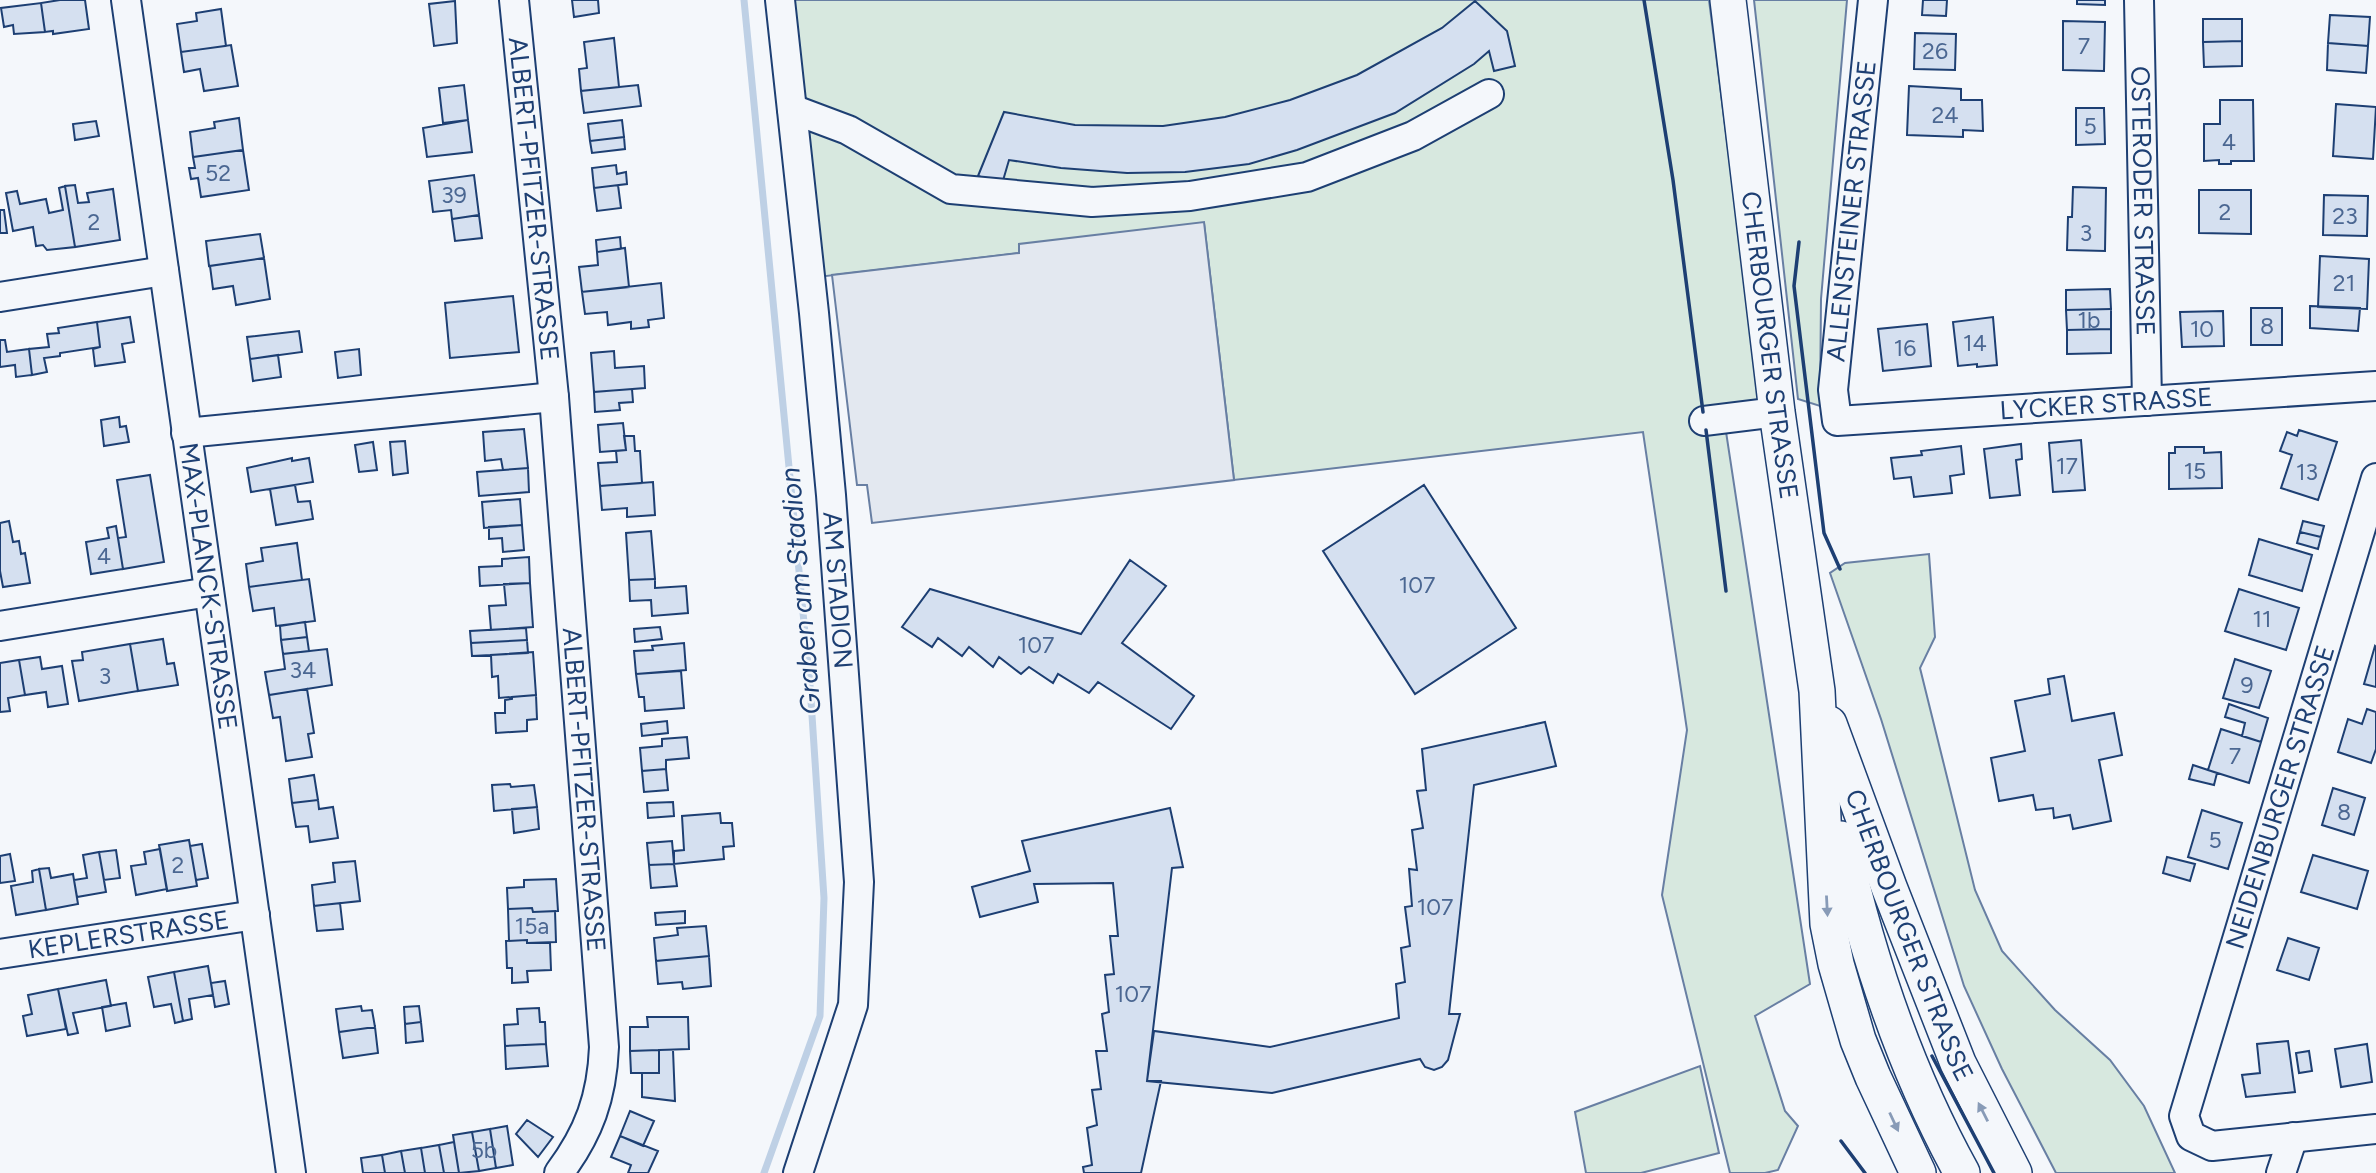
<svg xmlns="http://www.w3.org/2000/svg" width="2376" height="1173" font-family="Figtree,sans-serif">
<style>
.green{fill:#d7e8df;stroke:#687fa3;stroke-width:2}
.parking{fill:#e3e8f0;stroke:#687fa3;stroke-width:2}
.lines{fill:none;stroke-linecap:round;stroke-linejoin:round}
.stream{stroke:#bed0e5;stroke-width:7}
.building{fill:#d5e0f0;stroke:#1d3f73;stroke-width:2}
.minor-casing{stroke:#1d3f73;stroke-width:32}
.major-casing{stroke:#1d3f73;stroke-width:38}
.minor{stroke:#f4f7fb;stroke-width:28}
.major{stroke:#f4f7fb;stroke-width:35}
.wall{stroke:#1d3f73;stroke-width:3.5}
.oneway{fill:#889bb7}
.labels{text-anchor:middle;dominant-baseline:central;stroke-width:5;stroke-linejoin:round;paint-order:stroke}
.number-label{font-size:23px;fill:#4b6792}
.street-label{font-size:26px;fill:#1d3f73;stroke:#f4f7fb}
.water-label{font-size:28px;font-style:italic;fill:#1d3f73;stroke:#f4f7fb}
</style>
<rect width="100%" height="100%" fill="#f4f7fb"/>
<path class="green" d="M791 0H1709L1761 406 1723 412 1810 984 1755 1016 1785 1111 1798 1126 1778 1170 1765 1173H1730L1662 895 1687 730 1643 432 1234 480 1204 223 1019 245 1020 253 818 277Z
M1754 0H1847L1821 299 1820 406 1798 399Z
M1929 554 1935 637 1920 668 1975 890 2002 951 2055 1010 2110 1060 2144 1106 2175 1173H2056L2002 1069 1964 986 1881 719 1830 573 1845 563Z
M1700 1066 1719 1153 1641 1173H1586L1575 1112Z"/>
<path class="parking" d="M1204 222 1234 480 872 523 867 485H857L832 275 1019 253V244Z"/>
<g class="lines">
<path class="stream" d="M744 0 810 685 824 898 820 1016 764 1173"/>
</g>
<path class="building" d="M60 0H85L89 29 53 34V31L45 32 41 3Z
M572 0H598L599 13 574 17Z
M1923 0H1947L1946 16 1922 15Z
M2077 0H2105V5L2077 4Z
M455 1 457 43 434 46 429 4Z
M1475 1 1507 31 1515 66 1494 71 1489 51 1474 64 1395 113 1297 150 1249 164 1185 172 1127 173 1061 168 1009 160 1002 184 978 176 1004 112 1075 125 1163 126 1225 117 1290 100 1357 75 1442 28Z
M41 3 45 32 14 34 13 25 4 27 1 8Z
M221 9 226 46 181 52 177 24 197 21 196 13Z
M2330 15 2370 17 2368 46 2328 43Z
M2203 19H2242V41L2203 42Z
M2063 21 2105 22 2104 71 2063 70Z
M1915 33 1956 34 1955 70 1914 69Z
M614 38 619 87 581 91 579 69 587 68 584 42Z
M2242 41V66L2204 67 2203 42Z
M2328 43 2368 46 2366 73 2327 70Z
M231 45 238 86 204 91 200 69 184 72 181 52Z
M464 85 468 120 443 123 439 88Z
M638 85 641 106 584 113 581 91Z
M1909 86 1961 89V100H1982L1983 131 1963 130V137L1907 135Z
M2220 100H2253L2254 161H2231V164H2219V160L2204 161V124H2220Z
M2336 104 2376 107 2373 159 2333 156Z
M2076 108H2104L2105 144 2076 145Z
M239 118 243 150 193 157 190 132 215 128 214 122Z
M468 120 472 152 427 157 423 128Z
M622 120 624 137 590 141 588 124Z
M96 121 99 136 75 140 73 124Z
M624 137 625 149 592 153 590 141Z
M243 150 249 190 201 197 198 178 191 179 189 168H195L193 157Z
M616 165 617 174 626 172 627 184 594 188 592 168Z
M474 175 479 215 452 219 451 210 433 212 429 181Z
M75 185 78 203 89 202 87 193 113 189 120 240 75 247 65 186Z
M618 185 621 208 597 211 594 188Z
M65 186 75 247 47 250 43 245 36 246 33 227 13 231 6 193 17 191 20 204 46 199 49 213 63 210 59 188Z
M2073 187 2106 188 2105 251 2067 250 2068 217H2072Z
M2199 190H2251V234L2199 233Z
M2324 195 2368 196 2367 236 2323 235Z
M0 210H4L7 233H0Z
M479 215 482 238 455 241 452 219Z
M260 234 264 258 209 266 206 241Z
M620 237 621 249 597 252 596 240Z
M625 248 629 287 582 292 579 267 598 265 597 252Z
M2320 256 2369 259 2367 309 2318 307Z
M264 258 270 299 236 305 233 286 213 289 210 266Z
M661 283 664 318 648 320 649 327 631 329V322L608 325 607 312 585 314 582 292Z
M2110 289 2111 309 2066 310V290Z
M513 296 519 352 450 358 445 303Z
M2310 306 2360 308 2358 331 2310 328Z
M2251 308H2282V345H2251Z
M2111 309V329L2067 330 2066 310Z
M2223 311 2224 346 2182 347 2180 312Z
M130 317 134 342 122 344 125 362 95 366 93 349 100 347 97 322Z
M1993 317 1997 365 1977 367V364L1958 366 1953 322Z
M97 322 100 347 60 353V356L44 358 47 372 32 375 29 349 49 347 47 334 59 333 58 328Z
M1927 324 1931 366 1883 371 1878 329Z
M2111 329V353L2067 354V330Z
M299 331 302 352 250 359 247 337Z
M0 340H5L7 352 29 349 32 375 16 377 15 365 0 367Z
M359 349 361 375 338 378 335 352Z
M614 351 615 368 644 366 645 388 594 392 591 353Z
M278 355 281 377 253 381 250 359Z
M632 389 633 402 619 403 620 410 595 412 594 392Z
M119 417 120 427 126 426 129 442 104 446 101 420Z
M623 423 626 450 600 452 598 425Z
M524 429 528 468 503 470 501 459 485 461 483 432Z
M2299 430 2337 442 2318 500 2281 488 2292 455 2280 451 2287 432 2297 436Z
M624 436H634L635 451H640L642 483 600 486 598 463 617 462 616 451 626 450Z
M2081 440 2085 490 2053 492 2049 443Z
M405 441 408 473 393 475 390 442Z
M373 442 377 470 359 472 355 445Z
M2021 444 2022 459 2016 460 2020 495 1990 498 1984 449Z
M1961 446 1964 474 1950 476 1952 493 1914 497 1911 477 1894 479 1891 458 1922 455 1921 451Z
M2175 447H2204V453L2221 452 2222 488 2169 489V453H2175Z
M292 458V461L309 458 313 482 251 492 247 468Z
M528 468 529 492 479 496 477 472Z
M150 475 164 562 123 569 118 538 126 537 117 480Z
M653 482 655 515 627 517V508L602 510 600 486Z
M295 485 298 502 310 501 313 519 276 525 270 489Z
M1424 485 1516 628 1415 694 1323 551Z
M520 499 522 525 484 528 482 502Z
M9 521 13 542 19 541 21 554 25 553 30 583 3 587 0 571V523Z
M2303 521 2324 526 2321 537 2300 532Z
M522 525 524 550 503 552 502 538 489 539V527Z
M116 526 123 569 91 574 86 542 109 538 107 528Z
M651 531 655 579 629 580 626 533Z
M2300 532 2321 537 2318 549 2297 543Z
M2259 539 2312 555 2302 591 2249 575Z
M297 543 302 580 249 587 246 564 263 561 261 548Z
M529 557 530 583 480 586 479 567 502 566V559Z
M1130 560 1166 586 1122 643 1194 696 1171 729 1098 682 1089 693 1058 674 1053 683 1029 667 1021 674 999 657 993 667 969 647 962 656 938 638 932 647 902 627 930 589 1081 634Z
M309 579 315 621 276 626 274 608 253 611 249 587Z
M655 579V588L686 586 688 613 652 616 651 600 630 601 629 580Z
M530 583 533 627 491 630 489 606 506 605 504 584Z
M2239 589 2299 608 2286 650 2225 631Z
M305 622 307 637 281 640 280 626Z
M660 627 662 639 635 642 634 629Z
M526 628 527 640 471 643 470 631Z
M307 637 309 651 283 654 281 640Z
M163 639 167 664 174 663 178 685 138 691 130 644Z
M527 640 528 653 472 656 471 643Z
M684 643 686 670 636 674 634 651 653 650 652 646Z
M130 644 138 691 79 701 72 661 83 660 82 652Z
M2375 646 2376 647V687L2364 684Z
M327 649 332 685 269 695 265 672 285 669 283 654Z
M533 652 536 695 499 698 498 676 492 677 491 655Z
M40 657 42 669 62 666 68 704 48 707 46 692 25 695 19 660Z
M2235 659 2271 671 2259 708 2223 698Z
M19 660 25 695 8 698 10 711 0 712V663Z
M681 671 684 708 645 711 644 697H639L636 674Z
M2064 676 2072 721 2114 713 2122 755 2099 760 2111 821 2073 829 2070 815 2054 818 2053 808 2036 810 2033 795 1999 801 1991 758 2025 751 2015 701 2050 694 2048 679Z
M307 689 314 733 308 734 312 757 286 761 280 717 273 718 269 695Z
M536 695 537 719 527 720V731L496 733 495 713H505V700L512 699V697Z
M2229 704 2268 718 2261 742 2242 736 2245 723 2225 717Z
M2367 709 2376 712V749L2371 763 2338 752 2348 719 2362 724Z
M667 721 668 733 642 736 641 724Z
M1545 722 1556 766 1474 785 1449 1014H1460L1448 1060 1442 1067 1434 1070 1425 1067 1420 1059 1272 1093 1147 1081 1154 1031 1270 1047 1399 1018 1396 984 1405 982 1401 948 1410 946 1405 907 1412 906 1409 869 1417 870 1412 830 1423 828 1417 791 1426 790 1422 749Z
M2221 729 2261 742 2249 783 2208 770Z
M687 737 689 758 666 760V769L642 771 640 748 662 746V739Z
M2193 765 2217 773 2214 785 2189 779Z
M666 769 668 790 644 792 642 771Z
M314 775 318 800 292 803 289 779Z
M510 784 511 787 534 785 537 807 494 811 492 785Z
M2333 788 2365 798 2354 835 2322 825Z
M318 800 319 809 333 807 338 838 310 842 308 826 296 827 292 803Z
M673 802 674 816 648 818 647 803Z
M537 807 539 829 514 833 512 809Z
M1170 808 1183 867 1172 868 1147 1081H1161L1141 1173H1084L1083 1167 1092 1165 1087 1128 1097 1125 1092 1090 1101 1089 1096 1051H1107L1102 1014 1109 1012 1105 975 1114 974 1110 936H1118L1113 883 1034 884 1038 902 980 917 972 887 1030 871 1022 841Z
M2202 810 2242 823 2228 869 2188 857Z
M720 813 721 823H732L734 846 723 847 724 859 674 864V851L684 850 682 816Z
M189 840 197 886 167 891 159 845Z
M672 841 674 864 649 865 647 843Z
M202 844 208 878 196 880 190 846Z
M160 849 167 889 136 895 131 866 146 864 144 852Z
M116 850 120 878 104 880 99 852Z
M99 852 106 892 77 897 74 880 87 878 83 855Z
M10 854 15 881 0 883V856Z
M2313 855 2368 871 2357 909 2301 892Z
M2167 857 2195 864 2190 881 2163 873Z
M355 861 360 901 314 906 312 885 335 882 333 863Z
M674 864 677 886 651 888 649 865Z
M49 868 51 878 73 874 78 904 46 910 39 869Z
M39 869 46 910 16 915 11 886 33 882 32 871Z
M556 879 558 911 533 912 532 908 508 909 507 888 524 887V880Z
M340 903 343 929 317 931 314 906Z
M532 908 533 912 555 911 556 942 527 943V940L509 941 508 909Z
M685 911V923L656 925 655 913Z
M706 926 709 956 656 961 654 938 678 935 677 928Z
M2288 938 2319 948 2309 980 2277 970Z
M527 940V943H550L551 970 527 971 528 982 512 983V968H507L506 941Z
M709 956 711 986 683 989 682 982 658 984 656 961Z
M208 966 213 995 189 999 192 1019 183 1021 174 972Z
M174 972 183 1021 175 1023 171 1004 154 1007 148 977Z
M106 980 111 1006 73 1013 78 1033 68 1035 58 989Z
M225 981 229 1004 215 1007 211 983Z
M58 989 66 1029 27 1036 23 1016 32 1014 28 995Z
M126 1003 130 1026 106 1031 102 1007Z
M361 1006 362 1011 372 1010 375 1027 339 1032 336 1009Z
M419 1006 421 1022 405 1024 404 1007Z
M539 1008 540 1022H545L546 1044 505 1046 504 1025 518 1024 517 1009Z
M647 1017H688L689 1049 630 1051V1027H648Z
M421 1022 423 1041 406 1043 405 1024Z
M375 1027 378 1053 343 1058 339 1032Z
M2288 1041 2295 1092 2246 1097 2242 1075 2260 1073 2257 1044Z
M546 1044 548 1066 506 1069 505 1046Z
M2367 1044 2372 1082 2341 1087 2335 1049Z
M659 1050H673L675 1101 642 1097V1073H659Z
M659 1050V1073H631L630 1051Z
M2309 1051 2312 1071 2299 1073 2296 1053Z
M630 1111 654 1121 643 1146 620 1136Z
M527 1120 553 1137 538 1157 516 1134Z
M507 1126 513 1165 496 1168 490 1129Z
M490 1129 496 1168 479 1171 472 1132Z
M472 1132 479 1171 459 1173 453 1135Z
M620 1136 658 1151 648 1173H628L631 1165 611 1157Z
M454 1142 459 1173H444L439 1145Z
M439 1145 444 1173H425L421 1148Z
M421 1148 425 1173H405L401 1151Z
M401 1151 405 1173H385L382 1155Z
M382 1155 385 1173H363L361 1158Z"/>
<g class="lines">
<defs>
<g id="minor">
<path id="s1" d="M126 0 291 1173"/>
<path id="s2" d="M514 0 554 397 604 1047C602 1097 589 1133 559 1173"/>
<path id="s3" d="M780 0 814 313 831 495 859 882 853 1005 798 1173"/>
<path id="s4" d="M1873 0 1833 390 1837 421 2376 386"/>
<path id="s5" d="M2139 0 2147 401"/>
<path d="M792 109 848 130 951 189 1092 202 1190 196 1307 177 1413 136 1489 94"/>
<path d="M0 297 164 271"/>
<path d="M1704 421 1777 412"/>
<path d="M186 433 554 397"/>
<path d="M2376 478 2184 1116 2191 1136 2212 1146 2376 1129"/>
<path d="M0 626 209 592"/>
<path id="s6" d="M0 954 255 915"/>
<path d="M2281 1173 2293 1137"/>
</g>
<g id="major">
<path id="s7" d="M1728 0 1777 412 1817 691 1828 924 1836 964 1858 1040 1873 1077 1918 1173"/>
<path id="s8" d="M1829 724 1889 887 1958 1063 2014 1173"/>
<path d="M1841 839C1867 956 1904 1068 1962 1173"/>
</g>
</defs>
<use href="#minor" class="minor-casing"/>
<use href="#major" class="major-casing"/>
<use href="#minor" class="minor"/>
<use href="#major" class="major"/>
<path class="wall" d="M1644 0 1673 180 1703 412
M1799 242 1794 286 1824 533 1840 569
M1706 430 1726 591
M1932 1056 1994 1173
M1841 1141 1865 1173"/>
</g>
<defs><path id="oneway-solid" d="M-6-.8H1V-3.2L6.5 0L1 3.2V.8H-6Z" transform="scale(1.75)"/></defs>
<g class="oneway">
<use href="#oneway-solid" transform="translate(1827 906) rotate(87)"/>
<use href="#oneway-solid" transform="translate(1983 1112) rotate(-117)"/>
<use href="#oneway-solid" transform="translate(1894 1122) rotate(65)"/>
</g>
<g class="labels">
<g class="number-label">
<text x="2084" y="46">7</text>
<text x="1935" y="51">26</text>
<text x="1945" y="115">24</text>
<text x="2090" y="126">5</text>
<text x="2229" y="142">4</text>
<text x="218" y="173">52</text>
<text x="454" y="195">39</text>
<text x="2225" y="212">2</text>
<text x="2345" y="216">23</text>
<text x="94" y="222">2</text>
<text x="2086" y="233">3</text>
<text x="2344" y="283">21</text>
<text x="2089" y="320">1b</text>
<text x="2267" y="326">8</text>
<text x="2202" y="329">10</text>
<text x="1975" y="343">14</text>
<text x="1905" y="348">16</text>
<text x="2067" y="466">17</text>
<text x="2195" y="471">15</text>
<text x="2307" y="472">13</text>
<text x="104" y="556">4</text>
<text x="1417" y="585">107</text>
<text x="2262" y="619">11</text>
<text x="1036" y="645">107</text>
<text x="303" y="670">34</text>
<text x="105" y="676">3</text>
<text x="2247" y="685">9</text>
<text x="2235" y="756">7</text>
<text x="2344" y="812">8</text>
<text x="2215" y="840">5</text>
<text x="178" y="865">2</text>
<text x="1435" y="907">107</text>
<text x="532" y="926">15a</text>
<text x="1133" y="994">107</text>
<text x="484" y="1150">5b</text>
</g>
<g class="street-label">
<text stroke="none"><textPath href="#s2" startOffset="200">ALBERT-PFITZER-STRASSE</textPath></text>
<text stroke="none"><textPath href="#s5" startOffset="201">OSTERODER STRASSE</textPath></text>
<text transform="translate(1851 211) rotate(-84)">ALLENSTEINER STRASSE</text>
<text stroke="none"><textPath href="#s7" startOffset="348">CHERBOURGER STRASSE</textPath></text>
<text stroke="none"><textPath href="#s4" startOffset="693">LYCKER STRASSE</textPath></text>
<text stroke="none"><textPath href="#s1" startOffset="592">MAX-PLANCK-STRASSE</textPath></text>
<text stroke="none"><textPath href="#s3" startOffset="593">AM STADION</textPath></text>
<text stroke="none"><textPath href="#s2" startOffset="793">ALBERT-PFITZER-STRASSE</textPath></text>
<text transform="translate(2280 797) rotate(-73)">NEIDENBURGER STRASSE</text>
<text stroke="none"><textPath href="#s6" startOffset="130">KEPLERSTRASSE</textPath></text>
<text stroke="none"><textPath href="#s8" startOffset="226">CHERBOURGER STRASSE</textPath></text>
</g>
<g class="water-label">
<text transform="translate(800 591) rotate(-95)">Graben am Stadion</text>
</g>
</g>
</svg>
